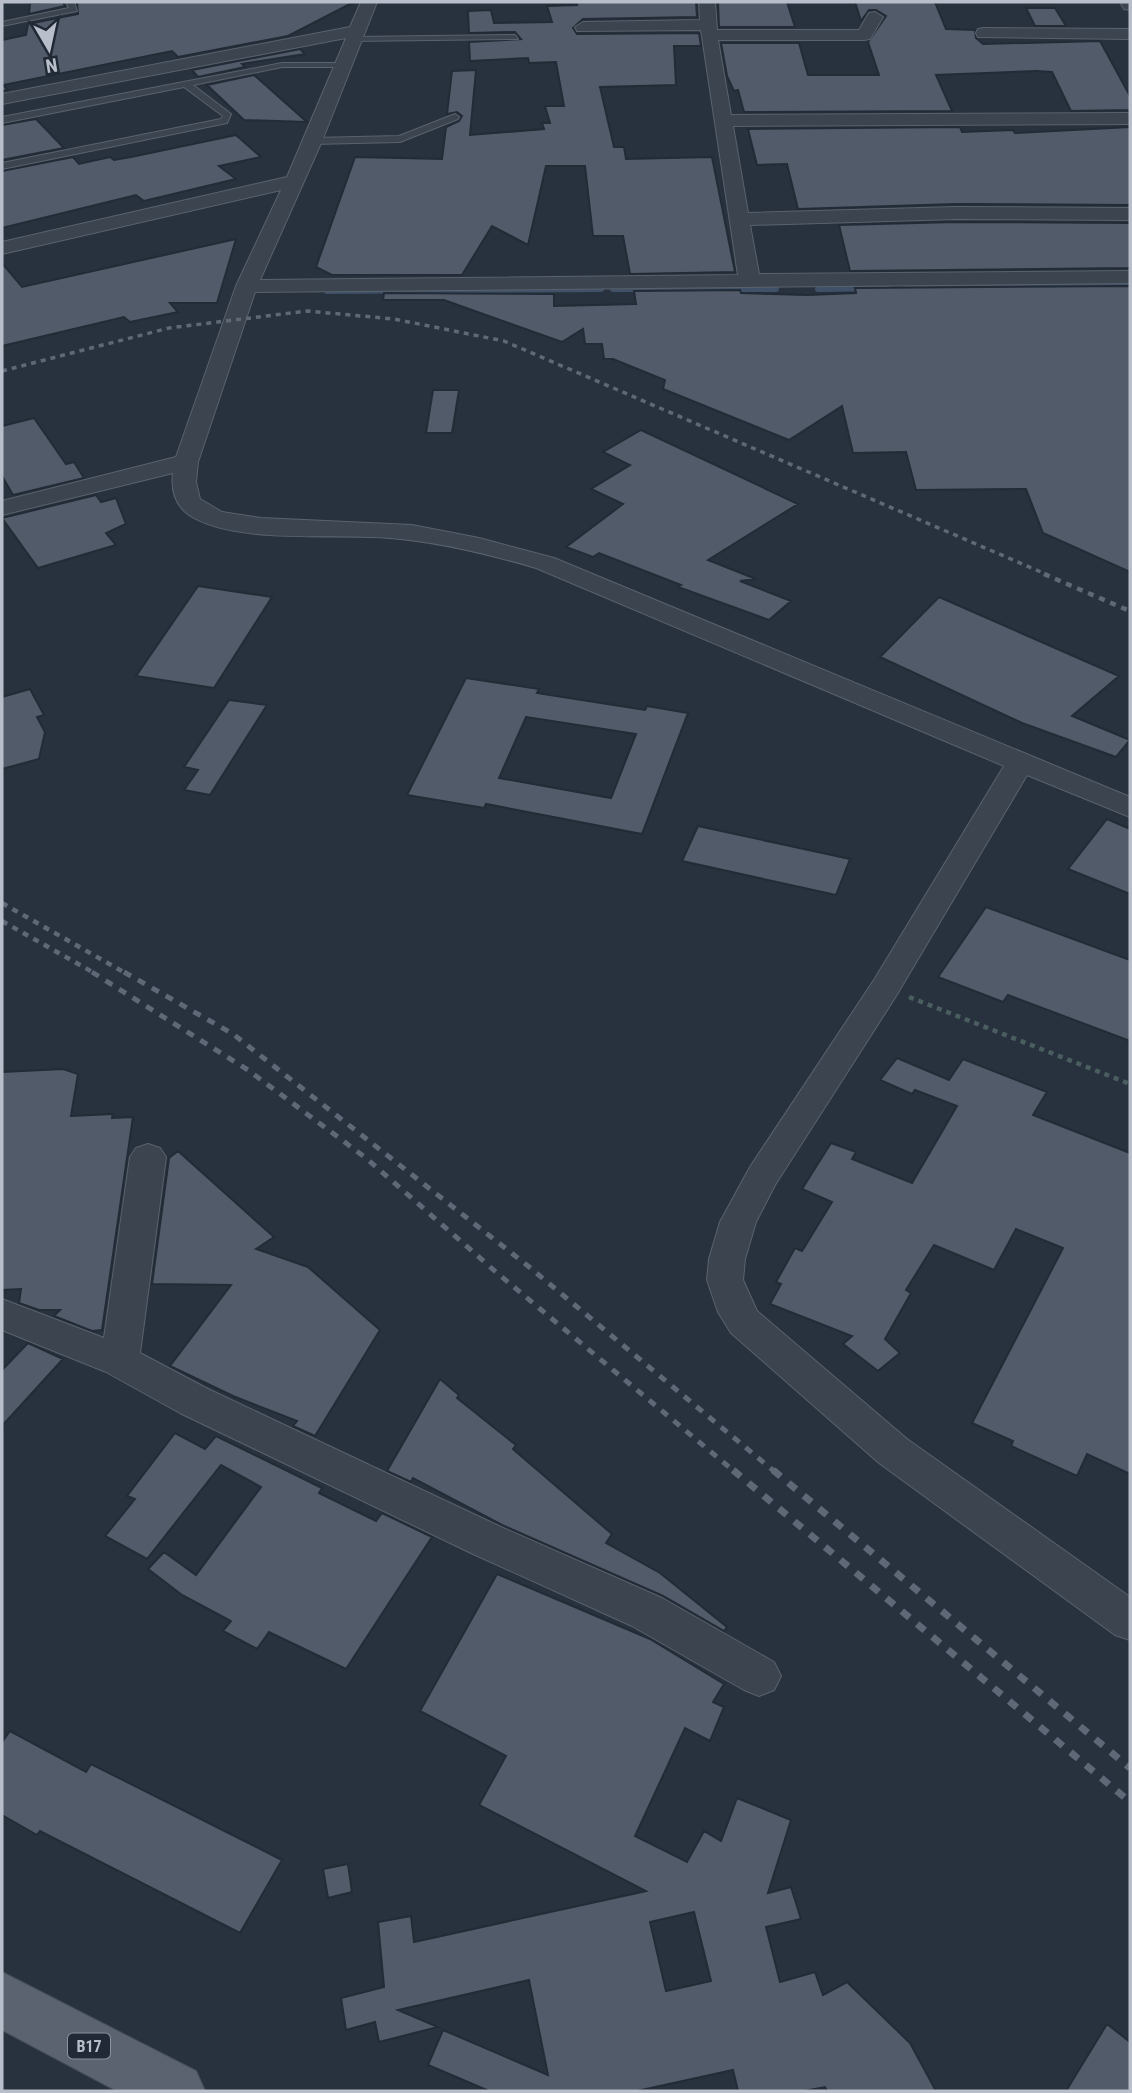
<svg xmlns="http://www.w3.org/2000/svg" width="1132" height="2093" font-family="'Roboto Condensed',sans-serif">
<style>
.lines{fill:none;stroke-linecap:round;stroke-linejoin:round}
.stream{stroke:#3f5067;stroke-width:6}
.building{fill:#515b6a;stroke:#222b36;stroke-width:2;fill-rule:evenodd}
.lane-casing{stroke:#59626d;stroke-width:2}
.street-casing{stroke:#59626d;stroke-width:2}
.primary-casing{stroke:#454d58;stroke-width:2}
.path{stroke:#4a5d5f;stroke-width:4.5;stroke-dasharray:5 5;stroke-linecap:butt}
.lane{fill:#3c444f;fill-rule:evenodd}
.street{fill:#3c444f;fill-rule:evenodd}
.primary{fill:#5a636f;fill-rule:evenodd}
.rail-far3{stroke:#5e6876;stroke-width:3.5;stroke-dasharray:5 5;stroke-linecap:butt}
.rail-far2{stroke:#5e6876;stroke-width:4.5;stroke-dasharray:6 6;stroke-linecap:butt}
.rail-far1{stroke:#5e6876;stroke-width:5;stroke-dasharray:8 8;stroke-linecap:butt}
.rail{stroke:#5e6876;stroke-width:7;stroke-dasharray:10 10;stroke-linecap:butt}
.labels{text-anchor:middle;dominant-baseline:central;stroke-width:5;stroke-linejoin:round;paint-order:stroke}
.shield{fill:#202935;stroke:#8a929d;stroke-width:2}
.shield-label{font-size:16px;font-weight:bold;fill:#b8bfca}
</style>
<rect width="100%" height="100%" fill="#28323f"/>
<g class="lines">
<path class="stream" d="M908 288 1130 283
M613 289H776
M818 289 887 288
M327 291 601 289"/>
</g>
<path class="building" d="M63 2 65 6 29 14 30 3Z
M77 2H354L288 36 178 57 172 51 3 85 8 90 2 91V40L26 35 28 24 78 14Z
M576 2H696L697 17 583 19 573 28 577 34 699 33 701 46H674L676 85 600 87 614 147H624L626 159 712 157 735 272 630 274 623 236H593L585 166H546L528 245 492 226 462 275H332L316 267 355 157 442 159 446 127 459 121 462 116 457 112 447 114 452 71 476 70 470 135 544 129 542 123H550L545 106H564L556 62 529 63 528 58 470 61 469 42 521 39 515 32 469 33 468 11 491 10 494 23 552 22 547 6 577 5Z
M718 2H787L795 27H719Z
M855 2H935L946 29 975 30 976 38 983 44 1100 41 1130 96V110L1071 111 1052 72 1036 71 936 75 952 111 744 112 738 90 734 91 727 76 721 43H799L808 75H879L868 42 886 16 876 10H869L861 21Z
M1026 8H1055L1066 26H1035Z
M300 49 305 54 242 64 245 67 198 77 192 70Z
M254 75 307 122 244 120 207 85Z
M36 119 64 148 2 160V125Z
M960 127 962 132 1013 130 1015 133 1130 127V205L956 204 798 209 787 164 757 165 748 129Z
M236 135 261 157 219 166 236 179 144 201 136 195 2 228V171L73 157 79 164 110 157 114 160 131 157Z
M956 222 1130 223V268L850 271 839 225Z
M236 239 217 303H170L178 312 130 322 124 317 2 346V263L22 287Z
M1130 286V572L1043 533 1026 489 916 490 906 452 853 453 842 406 789 440 663 389 665 380 613 359H604L602 344H585L583 329 562 342 444 300H383L384 293 554 294V306L636 304 634 291 740 290 741 293 807 295 856 293 855 288Z
M433 390H459L452 433H426Z
M34 418 66 464 74 462 84 478 13 495 2 476V426Z
M641 430 798 504 708 560 756 579 740 581 791 601 769 620 678 587 681 585 599 553 593 557 566 547 623 504 591 489 630 465 603 452Z
M96 495 101 502 116 498 126 524 106 533 116 545 38 568 2 518Z
M198 586 272 597 214 688 136 676Z
M939 597 1119 676 1072 716 1130 740 1116 757 1022 723 880 657Z
M466 678 539 689 537 693 645 710 647 706 688 713 642 834 486 804 484 808 407 795ZM526 717 636 734 611 798 499 778Z
M30 689 44 715 37 717 45 732 39 759 2 769V697Z
M229 700 267 705 210 795 184 790 198 770 184 767Z
M1107 819 1130 829V894L1068 869Z
M698 826 850 859 836 895 682 861Z
M986 907 1130 960V1041L1008 995 1003 1002 938 977Z
M897 1058 949 1080 963 1059 1047 1092 1033 1115 1130 1153V1474L1087 1454 1077 1476 1011 1446 1013 1441 972 1423 1063 1248 1016 1229 994 1270 934 1245 906 1290 911 1293 885 1339 900 1353 878 1371 843 1344 852 1336 770 1304 781 1284 776 1282 795 1248 802 1251 832 1202 802 1189 831 1143 856 1152 852 1159 912 1183 957 1106 915 1090 912 1094 880 1080Z
M63 1069 78 1074 71 1116 113 1114 112 1118 133 1117 102 1330 92 1331 54 1316 60 1310H39L19 1303 21 1289 2 1290V1072Z
M178 1151 274 1237 256 1249 308 1267 380 1330 315 1436 293 1426 297 1421 233 1396 170 1366 231 1285 152 1284 169 1158Z
M28 1343 63 1359 2 1426V1370Z
M440 1379 459 1395 457 1398 516 1445 513 1449 612 1534 606 1543 660 1573 727 1627 724 1631 663 1596 502 1525 413 1478 411 1482 387 1471Z
M175 1433 205 1449 216 1436 322 1488 319 1493 376 1521 382 1513 432 1537 346 1669 269 1632 257 1649 223 1631 231 1621 182 1595 148 1569 164 1552 196 1575 261 1487 221 1465 147 1559 105 1536 135 1499 127 1496Z
M497 1574 650 1639 724 1684 713 1702 724 1707 710 1741 685 1728 635 1836 687 1862 704 1831 721 1841 737 1798 791 1820 768 1893 791 1887 801 1919 766 1927 780 1982 815 1972 823 1995 847 1982 910 2043 936 2091H827L825 2087 804 2091H738L733 2070 637 2091H489L428 2065 443 2030 548 2075 529 1980 398 2010 438 2027 379 2042 375 2022 346 2030 341 1998 384 1987 378 1922 411 1916 414 1942 646 1891 479 1805 506 1756 420 1711ZM694 1912 711 1981 666 1991 650 1922Z
M10 1731 86 1772 91 1764 282 1860 240 1933 40 1831 37 1835 2 1815V1742Z
M348 1864 352 1892 328 1898 323 1869Z
M1107 2024 1130 2042V2091H1066Z"/>
<g class="lines">
<defs>
<path id="lane" d="M66 2H74L77 11 2 26V22L69 8Z
M515 35 518 39 353 41 349 39 353 37Z
M282 63H343L347 65 343 67H282L193 85 231 114 227 123 2 169V163L221 119 223 116 184 87 2 123V117Z
M455 114 459 117 458 119 400 142 313 144 309 141 313 138 399 136Z"/>
<path id="street" d="M361 2H377L322 141 260 280 738 275 701 30 577 31 575 27 583 22 700 20 699 2H715L717 30H859L869 13 875 12 883 17 870 39 864 40H718L731 115 1130 113V124L733 126 748 213 956 207 1130 208V220L956 219 750 225 759 274 1130 271V283L255 292 198 462 196 482 200 499 222 512 261 518 412 525 479 538 554 558 1130 797V817L1027 775 896 996 775 1185 756 1222 745 1259 743 1280 757 1311 907 1439 1130 1597V1640L1115 1635 879 1463 731 1333 718 1312 707 1280 709 1259 720 1222 750 1167 874 980 1004 766 536 568C488 554 440 542 390 538 336 533 235 545 189 515 175 505 171 489 173 473L2 515V501L176 457 236 286 281 190 2 254V242L287 177 346 38 2 104V94L350 27Z
M1120 2H1130V10L1124 9Z
M984 28 1130 29V39L978 37 976 33 978 29Z
M148 1144 160 1148 166 1157 140 1353 208 1389 501 1527 662 1598 774 1662 781 1676 774 1690 759 1696 744 1690 632 1626 471 1553 180 1413 106 1372 2 1330V1299L104 1338 130 1157 136 1148Z"/>
<path id="primary" d="M2 1972 196 2071 205 2091H117L2 2030Z"/>
</defs>
<use href="#lane" class="lane-casing"/>
<use href="#street" class="street-casing"/>
<use href="#primary" class="primary-casing"/>
<path class="path" d="M909 997 1130 1084"/>
<use href="#lane" class="lane"/>
<use href="#street" class="street"/>
<use href="#primary" class="primary"/>
<path class="rail-far3" d="M2 371 169 328 307 311 394 319 504 341 1048 575"/>
<path class="rail-far2" d="M1044 574 1130 611
M2 903 127 974
M2 921 96 974"/>
<path class="rail-far1" d="M92 972 248 1070 366 1158 496 1272 735 1472
M124 972 233 1034 528 1266 775 1472"/>
<path class="rail" d="M733 1470 1130 1802
M773 1470 1130 1768"/>
</g>
<g class="labels">
<rect class="shield" x="68" y="2033.5" width="42" height="25" rx="5"/>
<g class="shield-label">
<text x="89" y="2046">B17</text>
</g>
</g>
<rect width="1132" height="2093" fill="none" stroke="#b8bfca" stroke-width="7"/>
<g transform="translate(49 49) rotate(171)" stroke="#202935" stroke-width="5" paint-order="stroke">
<path d="M0-5L12 26L0 18L-12 26Z" fill="#b8bfca"/>
<text y="-10" font-size="19" font-weight="bold" text-anchor="middle" fill="#b8bfca">N</text>
</g>
</svg>
